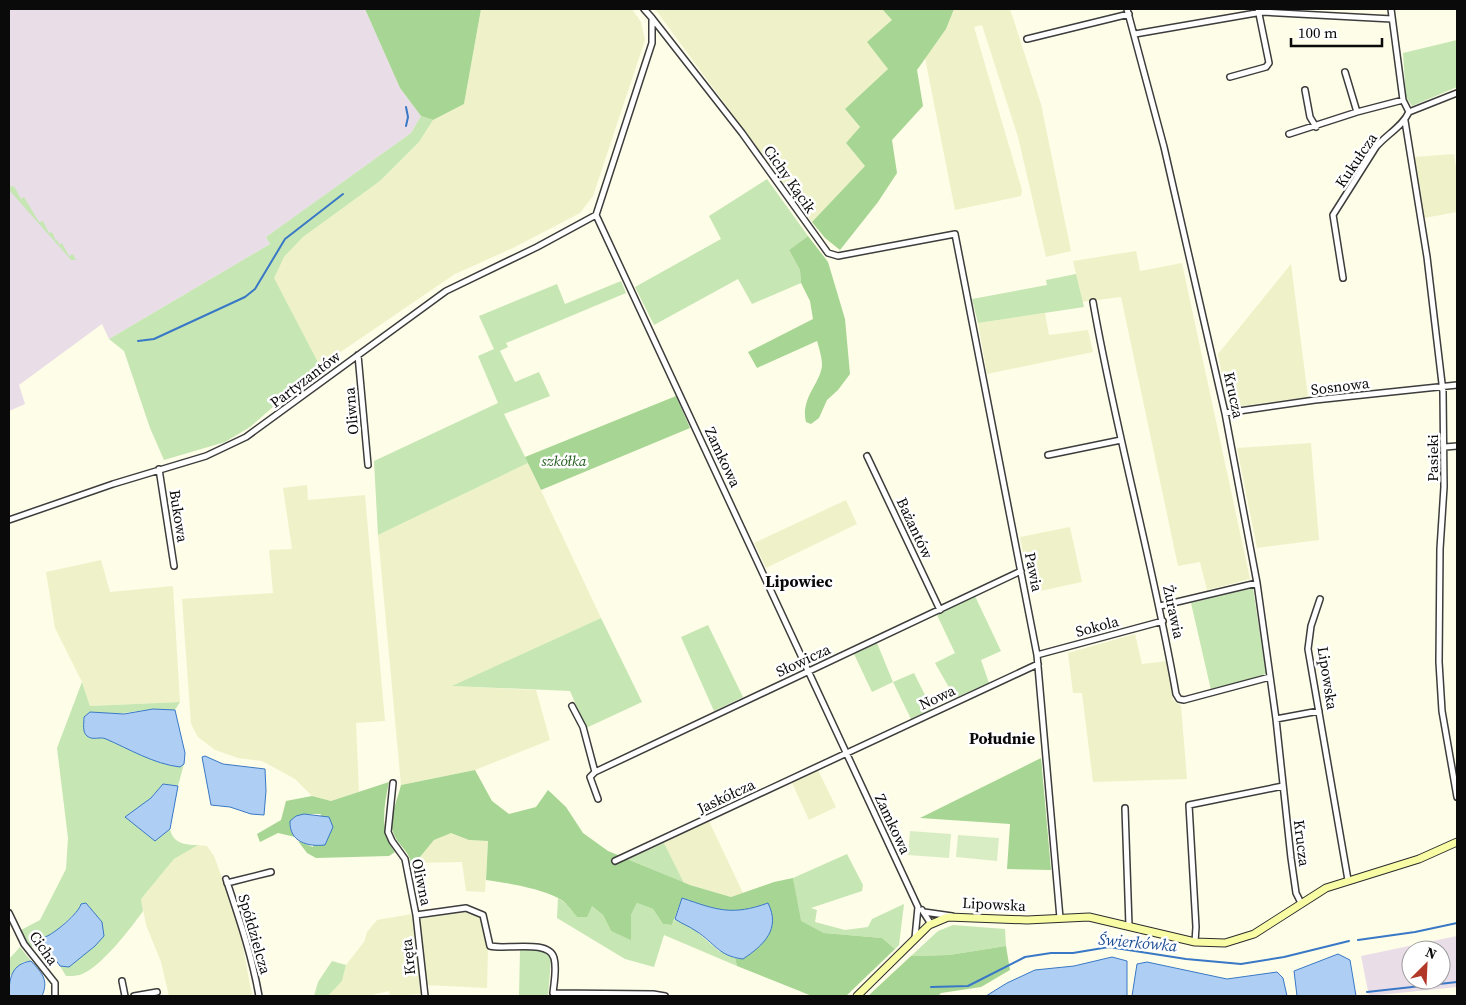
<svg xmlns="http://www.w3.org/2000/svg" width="1466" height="1005" font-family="'Source Serif 4',serif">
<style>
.industrial{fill:#e9dde8;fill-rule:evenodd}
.farmland{fill:#eff2c9}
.green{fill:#c6e6b4}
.forest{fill:#a7d594}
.pitch{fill:#d9edc5}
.water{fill:#aecff3;stroke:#3978c6}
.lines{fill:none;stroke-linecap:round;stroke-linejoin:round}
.stream{stroke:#3978c6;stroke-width:2}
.street-casing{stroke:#3d3d3d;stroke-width:8}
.secondary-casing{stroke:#2c2c2c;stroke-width:9}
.street{stroke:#fff;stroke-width:5}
.secondary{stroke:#f8fca5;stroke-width:7}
.labels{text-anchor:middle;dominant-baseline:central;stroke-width:5;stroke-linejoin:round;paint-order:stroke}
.street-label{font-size:15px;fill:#0a0a0a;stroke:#fff}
.park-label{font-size:15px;font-style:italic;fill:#225d1e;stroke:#fff}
.neighbourhood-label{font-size:16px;font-weight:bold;fill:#0a0a0a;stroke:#fff}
.water-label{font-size:16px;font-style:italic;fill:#1a4c94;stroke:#fff}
</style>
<rect width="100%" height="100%" fill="#fefde7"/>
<path class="industrial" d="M9 9H365L400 88 421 116 411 133 266 237 270 244 109 339 102 324 19 385 25 404 9 411Z
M1457 936V987L1369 996 1361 956ZM1411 950H1441V980H1411Z"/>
<path class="farmland" d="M481 9H632L641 22 645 40 593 196 580 213 513 248 455 274 320 366 273 277 284 257 303 237 380 181 419 142 433 120 464 104Z
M655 9H882L892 20 888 69 845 109 860 128 846 143 865 166 812 222Z
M954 9H1010L1041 104 1071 251 1046 257 1018 137 982 25 974 27 1022 190 1021 196 955 210 925 58 946 29Z
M1454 154 1457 175V212L1424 218 1414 157Z
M1136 251 1140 271 1182 263 1250 579 1207 590 1200 562 1178 566 1121 297 1082 302 1073 261Z
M1291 264 1308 397 1228 408 1218 354Z
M1045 313 1049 335 1088 330 1093 352 987 374 978 323Z
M1311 443 1319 540 1257 548 1237 448Z
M528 463 601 618 453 686 536 690 550 740 475 770 401 785 378 535Z
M307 485 308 500 365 495 385 721 356 723 359 792 331 801 312 796 295 779 262 761 238 758 215 750 198 737 191 724 182 599 273 593 269 550 292 549 283 488Z
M846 500 857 524 766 568 754 543Z
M1070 527 1082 582 1031 593 1020 537Z
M101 560 110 592 173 586 180 702 90 706 82 682 55 628 46 572Z
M1135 634 1142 664 1167 661 1173 700 1181 706 1187 779 1093 782 1082 693H1073L1068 653Z
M818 770 836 807 809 820 792 783Z
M709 821 743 893 731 897 684 883 664 843Z
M451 832 469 840 488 841 485 892 466 891 462 862 415 863 434 840Z
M198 845 207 846 214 856 233 907 241 936 252 996H169L161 962 146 925 141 899 174 859Z
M464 912 479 916 488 948 487 988 426 985 419 919Z
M412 914 421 994 390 996 389 991 367 996H328L342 981 346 965 364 942 367 932 377 920Z"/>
<path class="green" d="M1457 40V87L1412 106 1406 97 1403 53Z
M421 116 433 120 419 142 380 181 303 237 284 257 274 278 320 366 250 427 225 442 164 460 150 428 124 351 109 339 270 244 266 237 411 133Z
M767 179 808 236 789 250 800 270 801 283 752 304 738 279 654 325 635 287 721 239 709 216Z
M9 183 11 187 14 186 21 199 24 197 39 222 43 221 49 233 52 232 56 241 58 240 59 245 62 243 69 256 73 254 76 260H71L9 190Z
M1076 274 1084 307 978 323 972 299 1047 285 1046 280Z
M621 281 626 293 506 343 508 347 500 351 515 382 539 372 550 396 504 414 528 463 378 535 374 461 498 403 478 356 494 349 479 316 557 284 565 304Z
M1253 588 1266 674 1211 690 1191 603Z
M975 596 1001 651 981 660 989 683 955 698 935 663 955 653 937 615Z
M601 618 642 702 586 728 570 691 452 686Z
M708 625 743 697 714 711 681 637Z
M877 643 893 682 914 673 932 709 911 719 893 682 872 692 854 654Z
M82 682 90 706 180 702 175 710 153 709 116 714 90 712 84 726 87 736 94 739 103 737 143 755 180 767 184 764 178 786 163 784 151 798 126 817 155 841 170 829C173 843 184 845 198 845L174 859 141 899 143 911C131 928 102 966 82 974 78 976 71 976 66 976L60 966H69L95 946 102 922 86 903 52 935 30 948 21 930 40 920 66 869 68 838 57 748Z
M664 843 684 883 628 859Z
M847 854 863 885 862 891 811 908 817 910 815 922 845 930 868 927 872 919 904 904 899 945 895 949 882 938 824 933 800 921 793 878Z
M558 898 568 905 577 917 592 906 603 915 611 931 631 939V915L637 903 653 909 663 924 672 925 675 919 696 931 719 951 735 958 737 966 664 935 654 967 625 959 557 918Z
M953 925 1005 929 1006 946 949 955 911 956 938 931Z
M20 947 31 961 23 962 9 977V959Z
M538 949 548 953 551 959 548 996H519L520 950Z
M332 961 346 965 342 981 328 996H314L318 982Z"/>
<path class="forest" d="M365 9H481L464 104 433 120 421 116 400 88Z
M882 9H954L946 29 917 70 923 106 892 140 897 173 878 202 840 250 825 238 812 222 865 166 846 143 860 127 845 109 888 69 867 42 892 20Z
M808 236 828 262 845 319 850 374 838 390 827 400 819 418 811 424 806 422C800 398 821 383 822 365 822 357 819 348 817 341L757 368 748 352 813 319 810 301 801 283 800 270 789 250Z
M676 396 690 428 541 490 525 457Z
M1041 758 1051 870 1007 869 1010 824 920 818Z
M475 770 492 801 509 814 536 807 548 790 566 807 583 833 608 851 690 885 731 897 774 882 793 878 801 921 824 933 882 938 895 949 846 996H812L737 966 735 958 743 959 768 903C732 916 717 910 682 898L672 925 663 924 653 909 637 903 631 915V940L611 931 603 915 592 906 587 917H577C571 910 567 902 558 898 539 888 508 883 486 880L488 841 469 840 451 833 434 840 415 863H411C409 850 397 845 393 832 388 818 398 799 401 785Z
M389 782C384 806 379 831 395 852L389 856 316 858 307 853 298 841 313 847 321 814H304L290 821V827L295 837 278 833 260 842 257 834 281 820 286 801 312 796 331 801Z
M1006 946 1010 970 981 987 941 993 938 996H868L911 956 949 955Z"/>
<path class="pitch" d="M910 831 951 834 949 858 908 855Z
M958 835 999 838 997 861 956 857Z"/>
<path class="water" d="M153 709 175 710 185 753 184 764 180 767C154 764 129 749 106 739 100 736 93 741 87 736 82 732 84 723 84 717L90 712 124 714Z
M205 756 223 764 265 769 266 791 264 815 251 814 230 807 211 805 202 757Z
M163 784 178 786 170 829 155 841 125 817 151 798Z
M304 814 329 817 333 827 325 845C308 847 289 842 290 821L296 816Z
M682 898C717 910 732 916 768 903 781 929 764 945 743 959 718 956 715 943 696 931 689 926 682 924 675 919Z
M86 903 102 922 104 936 95 946 69 967 60 966 45 945V937C54 934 79 913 81 904Z
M1338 954 1350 960 1356 996H1297L1294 971Z
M1112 957 1127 961V996H986L1007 983 1035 970 1074 966Z
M31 961C42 973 49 980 42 996H9C9 979 11 964 31 961Z
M1147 962 1227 979 1277 972 1283 978 1287 996H1132L1137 964Z"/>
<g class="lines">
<path class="stream" d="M406 126 408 117 406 107
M138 341 154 339 245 297 255 289 285 239 343 194
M1358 940 1415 932 1457 923
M931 987 968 986 1025 957 1051 953H1073L1109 947 1186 959 1241 964 1284 957 1349 941
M1367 992 1457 982"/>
<defs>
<path id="street" d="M644 9 652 18V43L596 215 918 907 915 938
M1127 9 1164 147 1225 413 1257 583 1276 719 1291 858 1296 893 1301 903
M1391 9 1403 100 1409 112
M652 18 742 133 828 253 838 256 955 234 1037 655 1060 918
M1135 34 1262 12 1392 19
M1027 39 1129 14
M1345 72 1357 112 1403 100
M1230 77 1266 67 1269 63 1258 9
M1305 90 1310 117 1316 127
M1405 121 1427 257 1443 392 1444 487 1440 549 1439 662 1442 711 1457 797
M1289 134 1357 112
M1343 278 1333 215 1376 147C1387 134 1402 127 1409 112L1457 93
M1093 302C1116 434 1153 562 1176 694L1179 699 1184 700 1270 677
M358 355 368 465
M1225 413 1315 400 1457 385
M1445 447 1457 446
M1048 455 1121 440
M867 456 940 610
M159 469 174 566
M9 520 113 484 206 456 246 437 446 291 537 247 596 215
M1320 599 1311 626 1308 649 1348 880
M1160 606 1257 583
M1037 655 1163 621
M572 706 583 727 595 772 1021 571
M1276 719 1319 711
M595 772 590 777 598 799
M393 783 388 832 392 841 405 859 416 915 425 996
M1125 808 1129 926
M615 861 1038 664
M226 879C239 918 252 956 259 996
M227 883 271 872
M922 910 931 924
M924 912 952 916
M9 913 24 944 55 983V996
M416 915 466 908 483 915 490 946C506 950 549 939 554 958 557 968 554 983 553 993L653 994 665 996
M1195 942 1196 927 1189 805 1283 786
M122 981 125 996
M134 996 157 992"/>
<path id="secondary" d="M857 996 929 925 948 917 1027 920 1089 917 1195 942 1225 943 1254 934 1326 888 1419 859 1457 842"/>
</defs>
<use href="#street" class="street-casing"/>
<use href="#secondary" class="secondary-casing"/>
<use href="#street" class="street"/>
<use href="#secondary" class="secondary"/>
</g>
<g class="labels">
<g class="street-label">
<text transform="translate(1356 160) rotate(-56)">Kukułcza</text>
<text transform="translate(790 179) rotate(55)">Cichy Kącik</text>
<text transform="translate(305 379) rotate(-37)">Partyzantów</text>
<text transform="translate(1340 386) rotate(-7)">Sosnowa</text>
<text transform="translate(1234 395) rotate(78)">Krucza</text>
<text transform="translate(351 411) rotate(-95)">Oliwna</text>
<text transform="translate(723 457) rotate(65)">Zamkowa</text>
<text transform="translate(1432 458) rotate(-90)">Pasieki</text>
<text transform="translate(179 516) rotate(81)">Bukowa</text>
<text transform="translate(915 528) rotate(65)">Bażantów</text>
<text transform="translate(1034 572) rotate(79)">Pawia</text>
<text transform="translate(1174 612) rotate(78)">Żurawia</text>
<text transform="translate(1097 626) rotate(-15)">Sokola</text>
<text transform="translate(803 660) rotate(-25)">Słowicza</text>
<text transform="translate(1328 678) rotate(81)">Lipowska</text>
<text transform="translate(937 697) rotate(-25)">Nowa</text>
<text transform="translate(726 796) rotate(-25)">Jaskółcza</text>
<text transform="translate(893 824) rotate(65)">Zamkowa</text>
<text transform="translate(1302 843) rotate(83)">Krucza</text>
<text transform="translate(422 882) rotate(78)">Oliwna</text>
<text transform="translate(994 904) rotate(3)">Lipowska</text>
<text transform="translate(255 934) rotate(74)">Spółdzielcza</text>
<text transform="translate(44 948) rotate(55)">Cicha</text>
<text transform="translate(408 957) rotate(-96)">Kręta</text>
</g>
<g class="park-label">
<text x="564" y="460">szkółka</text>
</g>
<g class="neighbourhood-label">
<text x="799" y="581">Lipowiec</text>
<text x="1002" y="738">Południe</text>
</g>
<g class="water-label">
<text transform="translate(1138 942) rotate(5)">Świerkówka</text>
</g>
</g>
<rect width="1466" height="1005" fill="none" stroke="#0a0a0a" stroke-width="20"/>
<g transform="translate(1426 965) rotate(24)"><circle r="24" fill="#ffffff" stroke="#9d9d9d"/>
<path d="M0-4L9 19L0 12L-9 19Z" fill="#b23829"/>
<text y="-8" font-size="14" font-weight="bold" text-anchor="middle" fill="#0a0a0a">N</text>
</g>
<path d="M1291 38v8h91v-8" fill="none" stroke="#0a0a0a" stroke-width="2.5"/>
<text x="1298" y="38" font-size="15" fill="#0a0a0a" stroke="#ffffff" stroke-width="4" paint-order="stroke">100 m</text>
</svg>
